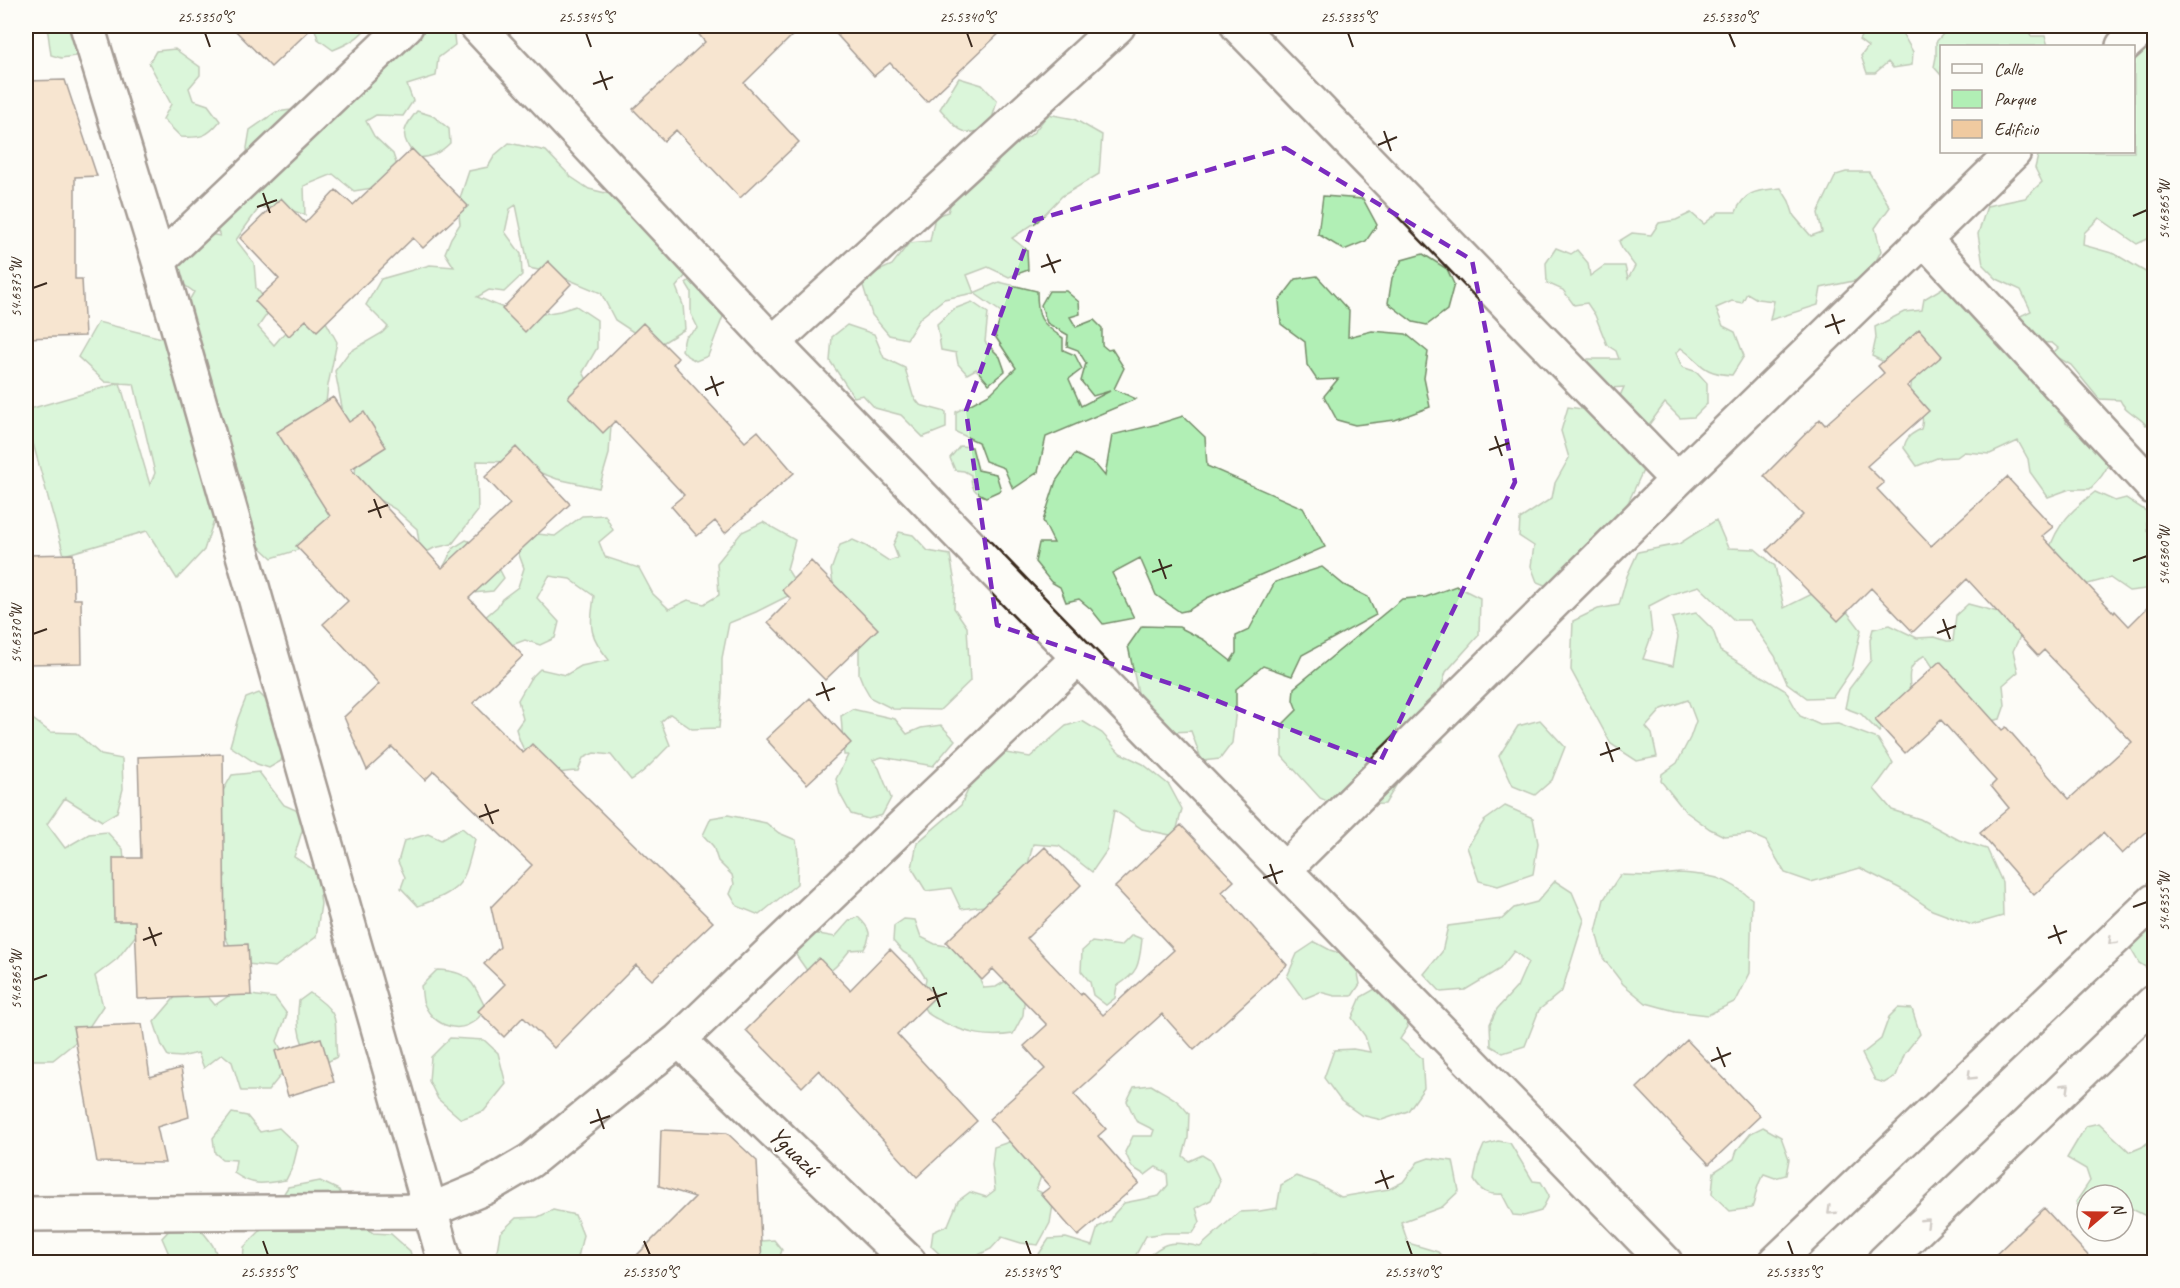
<svg xmlns="http://www.w3.org/2000/svg" width="2180" height="1288" font-family="Caveat,sans-serif">
<style>
.green{fill:#b1efb5;stroke:#768c6a;stroke-width:1.5}
.building{fill:#f0caa0;stroke:#3b2a1e;stroke-width:1.5}
.lines{fill:none;stroke-linecap:round;stroke-linejoin:round}
.minor-casing{stroke:#3b2a1e;stroke-width:38}
.minor{stroke:#fdfcf7;stroke-width:33}
.oneway{stroke:#9c938a}
.marked{fill:none;stroke:#7b2cbf;stroke-width:4.5;stroke-dasharray:12 8;stroke-linejoin:round}
.ticks{fill:none;stroke:#3b2a1e;stroke-width:2}
.labels{text-anchor:middle;dominant-baseline:central;stroke-width:4.5;stroke-linejoin:round;paint-order:stroke}
.street-label{font-size:26px;fill:#3b2a1e;stroke:#fdfcf7}
.neatline{fill:none;stroke:#3b2a1e;stroke-width:2}
.ticks-label{font-size:15px;text-anchor:middle;fill:#3b2a1e}
</style>
<rect width="100%" height="100%" fill="#fdfcf7"/>
<filter id="ink" filterUnits="userSpaceOnUse"><feTurbulence type="fractalNoise" baseFrequency=".0167" numOctaves="2"/><feDisplacementMap in="SourceGraphic" scale="12" xChannelSelector="R" yChannelSelector="G"/><feConvolveMatrix kernelMatrix="1 2 1 2 8 2 1 2 1" color-interpolation-filters="sRGB"/></filter>
<g filter="url(#ink)">
<path class="green" d="M47 26H98L82 55 61 58 51 55Z
M314 26H368C359 38 348 44 333 50L318 39Z
M405 26H448L453 27 455 45 438 58 436 76 407 85 413 101 403 116 376 115 366 121 374 136 393 154 399 172 385 186 354 191 333 174 304 186 305 215 282 207 259 208 236 240 254 263 256 288 272 307 258 327 274 345 298 317 326 322 337 342 328 385 325 412 348 478 323 542 272 558 247 535 214 520 204 550 177 579 147 531 64 555 26 418V410L120 383 150 485 155 473 134 384 105 382 78 357 98 322 178 342 183 311 194 292 173 277 181 251 204 233 220 236 213 221 249 164 247 148 250 130 276 112 291 110 370 40Z
M1867 26H1898L1913 52 1912 65 1893 68 1888 62 1875 73H1867L1861 56 1868 47 1859 40Z
M1950 26H2027L2031 36H2045L2048 46H1942L1941 75 1934 67 1936 57V42Z
M2154 39V236L2137 244 2099 218 2084 233 2083 245 2115 254 2154 277V407H2150L2154 422 2146 425C2138 415 2125 412 2120 400L2099 399 2071 365 2052 354 2058 348 2052 343 2031 342 2012 320 2031 311 2021 290 1997 279 1983 265 1978 234 1987 206 2025 198 2042 182 2035 168 2039 152H2134V46Z
M175 49 200 67V75L189 88 193 100 208 105 220 121C207 137 201 138 181 137L163 119 171 104 149 63 156 51Z
M959 78 982 85 997 101 990 126C961 140 959 129 940 109Z
M417 111 433 116 449 129 450 143C439 154 431 157 416 158 401 136 400 132 417 111Z
M1048 114 1074 119 1102 135 1099 174 1062 196 1038 221 1012 238 1027 250 1028 270 1009 277 988 267 967 275 974 293 999 282 1037 291C1037 318 1040 323 1063 338V350L1075 355 1082 369 1069 379 1081 406 1110 391 1093 396 1081 381 1086 363 1078 350 1067 346 1068 335 1047 323 1041 305 1049 291H1066L1079 302 1080 314 1070 317 1076 327 1094 320 1102 328V345L1108 350 1112 349 1124 368 1114 389 1136 399 1046 437 1038 472 1013 489 1004 468 985 461 978 442 956 432V412L991 393 1016 368 995 336 1001 312 974 293 944 299 920 318 907 339 889 335 872 315 861 279 892 265 909 243 930 241 935 216 948 212C950 207 951 199 955 194 973 168 997 183 1006 141 1034 140 1032 134 1048 114Z
M509 143 546 151 571 177 589 189 618 196 691 269 676 287 683 305 685 329 656 347 615 320 601 293 553 273 529 268 516 205 510 209 505 232 521 254 522 275 504 292 489 290 477 297 525 317 560 311 576 306 597 320V348L583 372 611 425 609 454 599 488 557 479 512 462 477 461 478 511 452 544 434 548 421 555 417 529 395 509 369 494 355 476 356 462 346 428 335 371 349 352 382 333 388 327 366 305 381 279 430 265 454 267 445 253 451 238 460 224 458 204 469 171 488 167 495 155Z
M1846 172H1869L1890 207 1875 228 1881 251 1867 278 1821 288 1818 305 1770 320 1774 301 1757 299 1747 293 1742 303 1732 301 1716 308 1723 326 1735 332 1744 356 1732 375C1701 373 1703 364 1681 348L1676 353 1682 367 1697 372 1707 383V404L1694 417 1680 418 1665 403 1645 430V466L1627 505 1575 597 1537 582 1531 566 1534 546 1519 536 1520 519 1552 498 1555 483 1569 458 1561 431 1568 407 1612 413 1624 387 1595 389 1582 379 1588 359H1619L1616 351 1607 345 1595 315 1587 303 1574 305 1563 290 1547 283 1546 263 1556 248 1571 254 1577 250 1588 263 1590 276 1604 266H1625L1628 279 1635 266 1622 249 1619 241 1632 233 1651 235 1659 223 1676 220 1691 213 1704 224 1719 212H1736C1745 189 1760 191 1781 188L1789 201 1794 216 1811 236 1822 232 1818 213 1836 175Z
M1323 196 1363 199 1377 225 1366 241 1344 250 1318 234Z
M1423 254 1447 269 1454 284 1447 310 1427 325 1413 322 1388 303 1392 278 1402 260Z
M699 273 727 306 708 356 696 361 687 356 682 350 685 337 698 328 691 314V291L686 283Z
M1317 276 1349 311 1348 337 1372 331 1406 334 1428 352 1424 378 1430 407 1395 420 1355 425 1337 420 1324 396 1338 379 1317 380 1307 365 1305 342 1281 324 1279 301 1296 279Z
M1949 284 2070 407 2066 423 2104 438C2115 461 2107 472 2090 489H2070L2048 497 2030 472 2028 459 2018 441 1990 454 1964 452 1957 457 1937 458 1917 466 1904 448C1906 437 1911 434 1921 429 1926 415 1918 408 1910 397L1912 376 1872 356 1876 338 1875 327 1904 312 1922 310 1924 299Z
M972 302 988 313 985 342 1000 357 1005 371 989 384 976 369 967 374 958 364 956 353 941 350 937 324 954 309Z
M847 325 874 334 884 358 905 368 913 396 920 405 946 412V428L923 437 901 415 875 408 863 395 854 397 830 361 832 337Z
M1183 416 1205 437 1207 466 1303 508 1325 547 1207 598 1189 610 1180 612 1156 595 1140 558 1112 573 1134 618 1103 624 1091 609 1079 599 1066 602 1060 587 1051 582 1035 562 1039 543H1054L1043 521 1056 481 1075 454 1096 465 1105 476 1112 435 1158 424Z
M960 446 972 447 978 470 996 474 1001 490 986 497C974 492 971 488 971 475L964 471 955 470 950 458Z
M2095 492 2115 501 2126 498 2146 511 2147 531 2154 535V588L2129 591 2110 578 2088 584 2078 581 2049 551C2056 525 2074 508 2095 492Z
M605 515 613 530 599 542 605 557 639 568 653 594 669 609 688 600 704 604 719 595 717 563 742 532 763 522 795 540 787 569 800 590 756 612 729 623 722 658V694L719 728 692 729 670 714 661 722 670 745C657 757 645 773 631 780L611 755 594 753 583 758 578 771C569 771 558 774 549 773 531 770 520 744 516 729L523 719 518 700 530 679 540 669 566 675 581 666 609 660C588 634 590 628 594 596L570 579 549 576 537 598 559 622 555 638 540 645 525 640 512 645 484 618 497 607 502 599 518 587 524 568 515 544 529 533 555 536 582 516Z
M1716 520 1728 548 1755 549 1775 566 1784 608 1816 592 1835 596 1861 630 1852 669 1833 697 1807 698 1787 683 1775 656 1750 620H1734L1699 586 1672 594 1649 606 1652 634 1643 659 1673 666 1678 637 1672 618 1696 613 1713 630 1720 651 1786 691 1800 716 1820 725 1838 724 1878 739 1893 763 1874 789 1892 810 1920 819 1959 840 1987 849 2002 882 2003 916 1972 925 1932 910 1901 889 1860 868 1811 882 1785 873 1766 841 1750 834 1724 836 1710 829 1685 811 1661 781 1662 774 1677 763 1690 738 1696 721 1688 700 1662 709 1646 727 1652 734 1657 757 1637 761 1611 744 1571 670 1573 621 1598 609 1619 605 1627 576 1638 552 1679 544Z
M899 532 913 535 928 551 950 555 955 583 954 608 967 627 970 681 940 710 893 709 871 698 863 684 859 674V628L835 597 831 570 840 545 853 540 866 546 889 561 898 558 893 545Z
M466 540C486 546 494 559 504 578L493 591 473 593 449 587 444 566 453 548Z
M1322 567 1344 585 1368 597 1376 615 1302 655 1292 676 1263 666 1236 689V709L1232 743 1220 759 1202 761 1191 731 1173 732 1140 702 1128 646 1142 626 1179 627 1204 640 1231 661 1236 653V636L1249 630 1275 582Z
M1456 586 1480 598 1479 635 1446 672 1436 705 1443 741 1414 755 1385 804 1336 805 1320 798 1282 756V725L1297 710 1293 700 1294 688 1402 599 1426 597Z
M1968 604 2013 616 2023 630 2013 651 2018 672 2003 685 2005 705 2000 719 1986 722 1938 675 1925 655C1904 667 1909 679 1912 700L1889 716 1879 732 1861 714 1845 708 1849 689 1871 660 1870 640 1873 629 1890 625 1917 638 1935 637 1947 641H1953L1956 615Z
M259 693 275 709 286 741 281 761 269 768 257 764 230 746 238 718 246 698Z
M852 709 895 719 907 734 921 728 941 725 955 740 933 766 882 757 873 760 879 768 891 798 882 815 868 819 851 814 840 794 836 779 848 755H844L841 716Z
M26 714 50 732 76 733 101 755 122 759 123 789 117 812 102 821 65 798 47 824 65 848 89 834 107 832 123 849 125 870 141 929 117 959 95 976 103 1006 83 1036 53 1060H26V930L28 928 26 927Z
M1540 720 1565 747 1552 780 1535 795 1513 786 1499 756 1518 726Z
M1082 721 1102 733 1120 753 1143 764 1169 785 1182 809 1175 836 1142 829 1114 810 1107 850 1092 872 1059 846 1033 844 1024 881 1000 904 961 909 951 888 926 891 912 868 917 843 961 805 976 773 1000 752 1030 757 1066 726Z
M259 772 284 805 307 815 294 857 317 872 321 904 316 937 275 967 238 963 222 930 212 898 226 875 214 865 219 798 232 775Z
M1505 806 1533 818 1538 843 1533 874 1498 886 1479 881 1467 847 1484 821Z
M728 815 766 823 779 833 796 840 798 854 797 884 759 915 737 906 730 894 734 884 732 875 718 861 713 846 703 835 711 818Z
M462 828 475 839C463 885 465 889 418 906L401 888 405 877 398 862 404 841 428 834 441 840Z
M1680 873C1715 876 1724 876 1752 899L1750 973 1736 1001 1708 1015 1675 1011 1646 1003 1623 984 1603 958 1596 932 1604 899 1620 875 1650 876Z
M1555 881 1572 892 1584 920 1562 991 1539 1010 1525 1046 1503 1053 1491 1046 1490 1024 1497 1009 1517 987 1528 962 1514 951 1500 969 1465 990 1441 992 1424 974 1442 952 1448 926 1502 919 1514 908 1537 902Z
M2154 896V959L2147 968 2139 963 2124 937Z
M858 917C871 929 872 935 864 949L850 950C839 964 829 978 810 975L796 955 807 935 819 934 835 937 849 921Z
M904 919 915 920 921 937 935 944 958 948 976 971 984 988 996 987 1009 979 1025 993 1023 1015 1013 1034C988 1038 968 1034 945 1023 935 1017 925 1016 922 1002 921 996 925 985 926 979L913 958 903 952 893 941 894 926Z
M1132 935 1142 939C1139 965 1139 972 1117 986L1115 998 1106 1005 1093 995 1090 982 1081 971 1082 951 1092 942 1121 946Z
M1315 942 1330 950 1355 958 1360 984 1352 996H1335L1320 992 1303 999 1287 977 1297 954Z
M437 970C468 971 472 980 485 1007 483 1011 480 1017 477 1019 457 1037 430 1023 423 1001 422 997 422 991 421 986Z
M200 987 215 1005 233 993 275 998 287 1014 277 1041 289 1065 268 1091H241L232 1062 222 1054 204 1068 198 1053 181 1057 168 1056 162 1046 154 1022 182 989Z
M1375 989C1396 997 1402 1007 1408 1027L1400 1039 1422 1058 1424 1088 1408 1111 1382 1120 1361 1115 1341 1101 1324 1078 1334 1050 1353 1049 1370 1052 1365 1036 1352 1018 1361 997Z
M310 993C344 1016 333 1020 337 1057L317 1067C300 1045 295 1029 299 1001Z
M1898 1008 1912 1009 1920 1034 1905 1053 1896 1076 1884 1083 1875 1080 1862 1054 1881 1039 1889 1017Z
M450 1038 484 1040 498 1053 506 1084 484 1111 461 1119 438 1099 429 1081 431 1057Z
M1151 1085C1169 1096 1176 1097 1189 1114L1188 1138 1183 1156 1189 1161 1202 1155 1210 1160 1220 1181 1211 1200 1196 1208 1200 1222 1193 1233H1165L1146 1236 1132 1262H1041L1039 1254 1049 1239 1066 1238 1092 1246 1098 1227 1111 1221 1114 1214 1124 1203 1159 1196 1168 1185 1167 1173 1156 1167 1145 1175 1132 1167 1125 1152 1133 1136H1152L1154 1130 1136 1121 1127 1101 1134 1087Z
M232 1113 247 1116 260 1132 279 1128 298 1146 293 1166 286 1180C263 1184 254 1187 234 1173L236 1160 222 1159 215 1153 213 1138Z
M2099 1123 2130 1152 2142 1147 2153 1138 2154 1139V1220L2130 1208 2123 1209V1195H2087V1220L2076 1202 2090 1181 2086 1169 2067 1158 2086 1126Z
M1763 1127 1781 1137 1789 1159 1786 1175 1775 1178 1764 1174C1755 1186 1757 1195 1752 1208L1730 1211 1712 1194 1714 1172 1734 1159 1737 1150 1751 1133Z
M1015 1140 1042 1174 1036 1190 1054 1199 1050 1223 1038 1245 1021 1243 1002 1237 991 1249 964 1262H948L931 1246 933 1232 948 1225 958 1201 970 1192 986 1197 995 1190 992 1165 994 1147Z
M1498 1141 1510 1143 1533 1181 1541 1182 1549 1196 1541 1211 1524 1216 1513 1215 1502 1194C1488 1195 1481 1192 1474 1180L1478 1159 1484 1145Z
M1429 1158 1453 1161 1459 1191 1442 1207 1401 1222 1408 1243 1438 1252 1447 1262H1331L1316 1253 1297 1258 1296 1262H1142C1164 1241 1171 1240 1200 1247L1239 1212 1260 1211 1277 1208 1281 1185 1296 1176 1316 1183 1341 1197 1389 1189 1403 1182 1418 1162Z
M320 1181 339 1190 354 1221 373 1233 391 1234 410 1251 413 1262H243L244 1247 262 1229 280 1219 272 1212 288 1187Z
M553 1210 575 1215 583 1235 577 1262H498L496 1257 500 1233 516 1218 538 1217Z
M175 1224C179 1224 186 1222 190 1224 203 1228 219 1250 217 1262L172 1261 162 1238Z
M774 1240 782 1250 778 1262H732L761 1241Z"/>
<path class="building" d="M231 26H314L271 67Z
M692 26H802L744 83 799 142 740 198 676 130 664 141 633 109 705 42Z
M829 26H1007L927 102 890 63 874 76Z
M65 80 97 176 75 177V279H82L85 336 26 338V81Z
M412 149 468 206 423 248 413 238 317 331 306 320 289 336 255 301 279 279 240 238 281 198 305 223 336 190 353 205Z
M548 261 571 284 525 332 502 309Z
M643 323 678 358 673 364 745 442 758 431 794 473 725 533 715 521 697 536 671 506 684 495 615 421 603 433 568 397Z
M1919 329 1942 356 1907 386 1929 411 1867 466 1884 483 1877 489 1931 546 2007 477 2053 527 2042 536 2114 613 2115 611 2129 626 2154 601V825L2122 854 2103 833 2034 895 1980 833 2009 808 1991 786 1996 781 1941 720 1905 753 1875 720 1940 661 2002 730 2006 727 2069 799 2132 742 2044 650 2038 656 1967 579 1913 632 1871 588 1838 621 1767 550 1803 515 1764 476 1820 419 1825 425 1884 373 1878 366Z
M333 397 349 422 364 412 386 447 351 469 442 568 510 504 485 477 516 447 570 504 469 598 523 656 473 703 523 753 532 744 713 922 652 980 636 965 554 1048 523 1017 504 1037 478 1011 505 984 484 964 500 947 491 907 532 865 434 771 425 780 392 747 367 770 344 717 379 684 323 624 348 601 296 546 330 516 277 432Z
M73 554 74 599H81L82 663 26 664V555Z
M811 561 878 629 825 680 768 622 791 599 782 590Z
M810 698 851 743 807 784 766 739Z
M223 754 225 945 248 944 251 995 138 999 135 921H114L113 858H141L138 757Z
M1181 825 1234 881 1222 892 1287 965 1194 1050 1162 1014 1074 1094 1106 1129 1098 1136 1139 1183 1078 1236 1041 1194 1050 1187 989 1119 1045 1069 1024 1046 1047 1025 993 969 982 980 946 942 1045 847 1081 885 1027 938 1081 995 1082 993 1103 1015 1174 950 1115 887Z
M890 949 936 996 897 1034 977 1121 917 1177 819 1070 802 1087 746 1030 819 958 850 990Z
M142 1024 150 1077 181 1068 189 1117 157 1127 165 1163 97 1162 73 1027Z
M321 1038 334 1082 288 1096 275 1051Z
M1687 1040 1760 1116 1709 1164 1637 1088Z
M661 1130 727 1133 757 1161 762 1263H629L695 1197 659 1186Z
M2044 1208 2095 1263H1987Z"/>
<g class="lines">
<defs>
<path id="minor" d="M87 26 159 261 445 1262
M477 26 773 343 1665 1262
M1238 26 1677 480
M2123 46 2145 26
M1924 239 2154 488
M159 261 406 26
M773 343 1118 26
M1284 870 1677 480 2014 152
M679 1040 909 1262
M26 1214 429 1211 484 1188 530 1161 679 1040 1078 658
M1776 1262 2154 901
M1884 1262 2154 1002"/>
</defs>
<use href="#minor" class="minor-casing"/>
<use href="#minor" class="minor"/>
</g>
<defs><path id="oneway-chevron" d="M-2-3.5L2.5 0L-2 3.5" fill="none" stroke-width="1.6" stroke-linecap="round" stroke-linejoin="round" transform="scale(1.5)"/></defs>
<g class="oneway">
<use href="#oneway-chevron" transform="translate(2112 941) rotate(136)"/>
<use href="#oneway-chevron" transform="translate(1971 1076) rotate(136)"/>
<use href="#oneway-chevron" transform="translate(2066 1087) rotate(-44)"/>
<use href="#oneway-chevron" transform="translate(1831 1211) rotate(136)"/>
<use href="#oneway-chevron" transform="translate(1926 1222) rotate(-44)"/>
</g>
</g>
<path d="M0 0H2180V1288H0ZM1285 148 1472 260 1515 482 1379 764 1192 691 997 625 966 411 1035 220Z" fill="#fdfcf7" fill-opacity=".55" fill-rule="evenodd"/>
<path class="marked" d="M1285 148 1472 260 1515 482 1379 764 1192 691 997 625 966 411 1035 220Z"/>
<path class="ticks" d="M205 33 210 47M586 33 591 47M967 33 972 47M1348 33 1353 47M1729 33 1735 47M600 71 607 90M593 84 613 77M1384 131 1391 151M1378 145 1397 137M263 193 270 213M257 207 277 200M2133 216 2147 210M1047 254 1055 273M1041 267 1061 260M33 288 47 283M1832 314 1839 334M1825 327 1845 320M711 376 718 396M705 390 724 382M1495 436 1502 456M1489 450 1509 443M374 499 381 518M368 512 388 505M1159 559 1166 579M2133 561 2147 556M1152 572 1172 565M1943 619 1950 639M1937 633 1956 626M33 634 47 629M822 682 829 701M816 695 835 688M1606 742 1613 762M1600 755 1620 748M485 804 493 824M479 817 499 810M1270 864 1277 884M1263 878 1283 871M2133 907 2147 902M2054 925 2061 944M149 927 156 946M2048 938 2067 931M143 940 162 933M33 980 47 975M933 987 940 1007M927 1000 947 993M1717 1047 1725 1067M1711 1061 1731 1053M597 1109 604 1129M590 1123 610 1116M1381 1170 1388 1189M1375 1183 1394 1176M263 1241 268 1255M644 1241 650 1255M1026 1241 1031 1255M1407 1241 1412 1255M1788 1241 1793 1255"/>
<g class="labels">
<g class="street-label">
<text transform="translate(794 1151) rotate(44)">Yguazú</text>
</g>
</g>
<rect width="2180" height="1288" fill="none" stroke="#fdfcf7" stroke-width="66"/>
<rect x="1940" y="45" width="195" height="108" fill="#fdfcf7" stroke="#afa8a0" stroke-width="1.5"/>
<rect x="1952" y="64" width="30" height="9" fill="#fdfcf7" stroke="#afa8a0" stroke-width="1.5"/>
<text x="1994" y="75" font-size="18" fill="#3b2a1e">Calle</text>
<rect x="1952" y="90" width="30" height="18" fill="#b1efb5" stroke="#afa8a0" stroke-width="1.5"/>
<text x="1994" y="105" font-size="18" fill="#3b2a1e">Parque</text>
<rect x="1952" y="120" width="30" height="18" fill="#f0caa0" stroke="#afa8a0" stroke-width="1.5"/>
<text x="1994" y="135" font-size="18" fill="#3b2a1e">Edificio</text>
<g transform="translate(2105 1213) rotate(70)"><circle r="28" fill="#fdfcf7" stroke="#afa8a0" stroke-width="1.5"/>
<path d="M0-4.5L10 22L0 15L-10 22Z" fill="#c8321e"/>
<text y="-9" font-size="16" font-weight="bold" text-anchor="middle" fill="#3b2a1e">N</text>
</g>
<rect x="33" y="33" width="2114" height="1222" class="neatline"/>
<g class="ticks-label">
<text x="205" y="22">25.5350°S</text>
<text x="586" y="22">25.5345°S</text>
<text x="967" y="22">25.5340°S</text>
<text x="1348" y="22">25.5335°S</text>
<text x="1729" y="22">25.5330°S</text>
<text transform="translate(2164 210) rotate(-90)" y="5">54.6365°W</text>
<text transform="translate(16 288) rotate(-90)" y="5">54.6375°W</text>
<text transform="translate(2164 556) rotate(-90)" y="5">54.6360°W</text>
<text transform="translate(16 634) rotate(-90)" y="5">54.6370°W</text>
<text transform="translate(2164 902) rotate(-90)" y="5">54.6355°W</text>
<text transform="translate(16 980) rotate(-90)" y="5">54.6365°W</text>
<text x="268" y="1277">25.5355°S</text>
<text x="650" y="1277">25.5350°S</text>
<text x="1031" y="1277">25.5345°S</text>
<text x="1412" y="1277">25.5340°S</text>
<text x="1793" y="1277">25.5335°S</text>
</g>
</svg>
